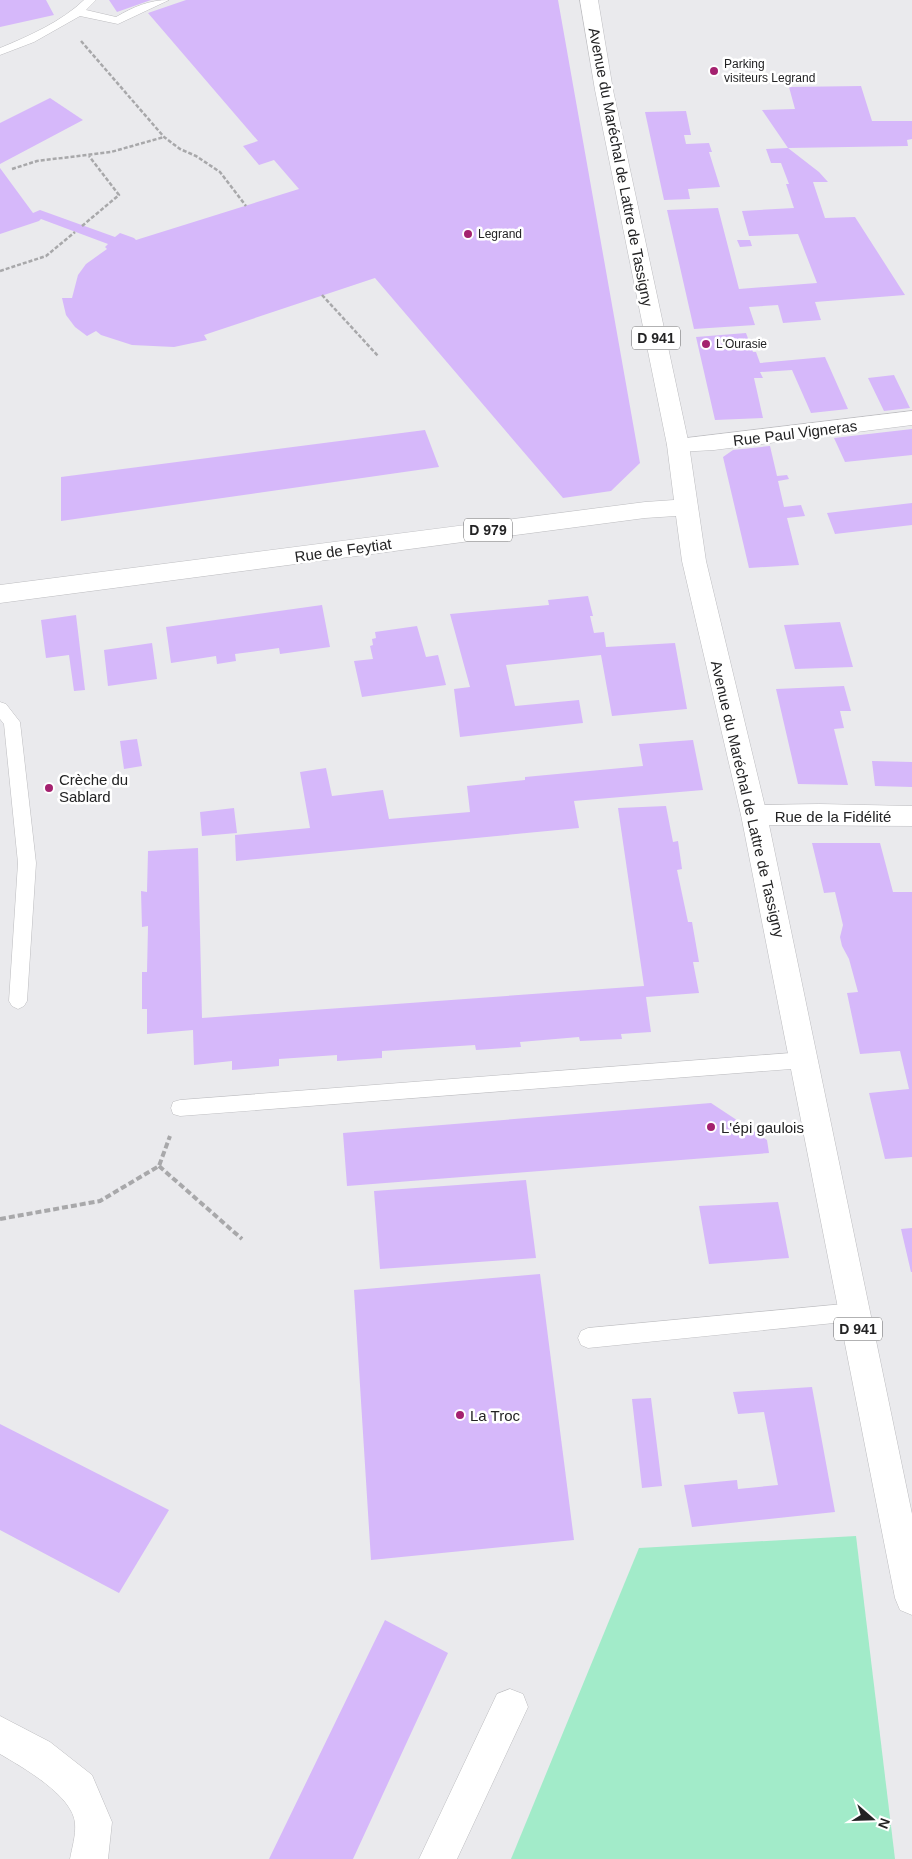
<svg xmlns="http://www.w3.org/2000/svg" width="912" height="1859" font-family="Helvetica,sans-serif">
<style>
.green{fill:#a2ebc9}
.building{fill:#d6b8fa}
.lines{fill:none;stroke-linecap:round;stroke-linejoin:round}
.service-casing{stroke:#bdbdc0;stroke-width:1}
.minor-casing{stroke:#bdbdc0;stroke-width:1}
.tertiary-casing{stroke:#bdbdc0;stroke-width:1}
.primary-casing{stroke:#bdbdc0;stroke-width:1}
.path-far1{stroke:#a8a8aa;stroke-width:2.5;stroke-dasharray:4 2;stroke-linecap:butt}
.path{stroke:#a8a8aa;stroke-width:4;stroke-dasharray:6 3;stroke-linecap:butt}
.service{fill:#fff;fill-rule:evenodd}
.minor{fill:#fff;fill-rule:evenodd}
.tertiary{fill:#fff;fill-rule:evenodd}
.primary{fill:#fff;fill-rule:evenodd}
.poi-dot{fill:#a4216f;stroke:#fff;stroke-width:2}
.labels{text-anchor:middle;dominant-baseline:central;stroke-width:5;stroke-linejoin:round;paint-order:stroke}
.far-poi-label{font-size:12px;fill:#232324;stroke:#fff;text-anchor:start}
.shield{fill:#fff;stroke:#656566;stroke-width:1}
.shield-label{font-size:14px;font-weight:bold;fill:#232324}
.street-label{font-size:15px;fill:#232324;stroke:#fff}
.poi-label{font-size:15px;fill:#232324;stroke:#fff;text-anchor:start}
</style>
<rect width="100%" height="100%" fill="#eaeaed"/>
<path class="green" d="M856 1536 895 1859H511L639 1548Z"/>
<path class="building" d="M0 0H46L54 15 0 27Z
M109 0H151L117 12Z
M186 0H558L640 463 611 491 563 498 375 278 204 335 207 340 174 347 132 345 101 335 96 331 87 336 75 327 66 315 62 298H72L78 275 86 264 107 249 105 247 108 244 41 219 39 221 0 234V168L33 213 40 210 115 237 120 233 134 238 136 240 299 189 274 160 259 165 243 146 258 141 148 13Z
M861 86 872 121H912V139L907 140 908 146 788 148 762 110 795 109 789 87Z
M50 98 83 120 0 164V123Z
M686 111 691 135H684L686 144 709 143 712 152H709L720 187 688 189 690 199 664 200 645 112Z
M788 148 819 172 828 182H813L825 218 855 217 905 295 815 302 821 320 783 323 778 305 749 307 755 325 694 329 667 210 718 208 739 289 817 283 798 234 749 236 742 211 794 208 786 184H789L781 163H771L766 149Z
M737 240H750L752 246 740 247Z
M746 333 753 352H756L760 363 825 357 848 409 811 413 792 370 760 372 763 378H754L763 418 715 420 696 337Z
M894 375 910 408 884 411 868 378Z
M912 429V455L845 462 834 438Z
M425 430 439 467 61 521V477Z
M770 446 777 476 787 475 789 479 778 481 784 507 801 505 805 516 787 518 799 565 749 568 723 457 733 450Z
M912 503V525L835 534 827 513Z
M588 596 593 616H590L594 633 604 632 606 647 675 643 687 709 612 716 601 655 506 665 515 706 579 700 583 723 460 737 454 689 470 687 450 614 549 605 548 600Z
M322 605 330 647 280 654 279 648 235 654 236 661 217 664 216 656 171 663 166 627Z
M76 615 85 690 74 691 69 655 46 658 41 620Z
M840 622 853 667 795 669 784 625Z
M417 626 426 657 438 655 446 685 362 697 354 661 373 659 370 646 373 645 372 639 376 638 375 632Z
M152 643 157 679 108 686 104 650Z
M844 686 851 711H840L844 728 834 729 848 785 798 784 776 689Z
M137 739 142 766 124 769 120 741Z
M693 740 703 790 574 801 579 828 236 861 235 835 310 828 300 772 326 768 332 796 383 790 389 819 470 812 467 786 525 780V777L643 766 639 744Z
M872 761 912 762V787L875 786Z
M666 806 673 842 678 841 682 869 677 870 688 922H692L699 962H693L699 993 646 997 651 1032 621 1034 622 1039 580 1041 579 1037 520 1042 521 1047 476 1050 475 1045 382 1051V1058L337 1061V1055L279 1059V1066L232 1070V1061L194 1065 193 1030 147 1034V1009H142V972H147L148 926 142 927 141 891 147 892 148 851 198 848 202 1018 644 986 618 808Z
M234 808 237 833 202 836 200 812Z
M812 843H880L893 892H912V1157L885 1159 869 1093 909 1089 900 1051 860 1054 847 993 858 992 849 959 842 946 840 937 843 925 835 892 824 893Z
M711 1103 767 1140 769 1153 347 1186 343 1133Z
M526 1180 536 1258 380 1269 374 1191Z
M778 1202 789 1258 709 1264 699 1206Z
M912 1228V1272H911L901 1229Z
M540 1274 574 1540 371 1560 354 1290Z
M812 1387 835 1512 692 1527 684 1485 737 1480 738 1489 778 1485 764 1412 738 1414 733 1392Z
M651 1398 662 1486 642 1488 632 1399Z
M0 1424 169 1510 119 1593 0 1530Z
M385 1620 448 1653 353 1859H269Z"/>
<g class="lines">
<defs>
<path id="service" d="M84 0H96L86 10 116 17C133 7 149 0 169 0L118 24 80 16 34 42 0 55V48C29 36 61 22 84 0Z
M0 702 6 704 20 722 36 863 27 1001 24 1006 18 1009 12 1006 9 1001 18 863 4 724 0 719Z
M804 1052 810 1054 813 1060 810 1066 804 1068 180 1116 173 1114 171 1108 173 1102 180 1100Z
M854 1303 861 1305 864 1312 861 1319 854 1321 588 1348 581 1345 578 1338 581 1331 588 1328Z"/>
<path id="minor" d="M912 411V425L714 450 678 452 670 450 667 445 670 440Z
M510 1689 523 1694 528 1707 457 1859H419L497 1694Z
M0 1716 50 1742 92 1775 112 1822 108 1859H70C72 1848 76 1835 75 1824 74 1796 22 1767 0 1754Z"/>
<path id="tertiary" d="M819 804 912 806V826L754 825 745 822 741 815 745 808 754 805Z"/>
<path id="primary" d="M580 0H598L613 90 689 445 706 561 767 815 912 1514V1615L900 1610 895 1598 741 815 682 561 676 516 645 518 0 603V585L645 502 674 500 667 445 595 90Z"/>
</defs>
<use href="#service" class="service-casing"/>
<use href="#minor" class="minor-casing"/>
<use href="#tertiary" class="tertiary-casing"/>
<use href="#primary" class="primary-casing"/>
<path class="path-far1" d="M81 41 164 137 180 149 196 156 220 172 246 206
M12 169 37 161 111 152 164 137
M82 226 119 195 89 156
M0 271 46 256 75 232
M322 295 378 356"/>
<path class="path" d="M159 1166 242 1239
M0 1219 100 1201 159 1166 170 1136"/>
<use href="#service" class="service"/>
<use href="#minor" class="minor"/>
<use href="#tertiary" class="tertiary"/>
<use href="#primary" class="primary"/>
</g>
<g class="poi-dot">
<circle cx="714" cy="71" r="5"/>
<circle cx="468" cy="234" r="5"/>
<circle cx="706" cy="344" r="5"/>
<circle cx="49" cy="788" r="5"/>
<circle cx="711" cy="1127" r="5"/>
<circle cx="460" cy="1415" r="5"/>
</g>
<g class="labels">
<g class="far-poi-label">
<text x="724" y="64">Parking<tspan x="724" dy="14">visiteurs Legrand</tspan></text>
<text x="478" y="234">Legrand</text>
<text x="716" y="344">L'Ourasie</text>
</g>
<g class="shield">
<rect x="632" y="326.5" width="48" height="23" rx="4"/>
<rect x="464" y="518.5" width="48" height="23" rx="4"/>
<rect x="834" y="1317.5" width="48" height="23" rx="4"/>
</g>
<g class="shield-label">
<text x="656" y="338">D 941</text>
<text x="488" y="530">D 979</text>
<text x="858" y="1329">D 941</text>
</g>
<g class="street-label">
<text transform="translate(621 167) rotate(79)">Avenue du Maréchal de Lattre de Tassigny</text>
<text transform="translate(795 433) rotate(-7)">Rue Paul Vigneras</text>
<text transform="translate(343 550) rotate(-8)">Rue de Feytiat</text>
<text transform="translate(748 799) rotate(77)">Avenue du Maréchal de Lattre de Tassigny</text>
<text x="833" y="816">Rue de la Fidélité</text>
</g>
<g class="poi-label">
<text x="59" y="779">Crèche du<tspan x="59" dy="17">Sablard</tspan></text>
<text x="721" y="1127">L'épi gaulois</text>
<text x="470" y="1415">La Troc</text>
</g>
</g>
<g transform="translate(872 1819) rotate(110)" stroke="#ffffff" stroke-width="4" paint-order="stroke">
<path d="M0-4L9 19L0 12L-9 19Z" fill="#232324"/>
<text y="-8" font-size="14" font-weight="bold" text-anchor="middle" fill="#232324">N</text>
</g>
</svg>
